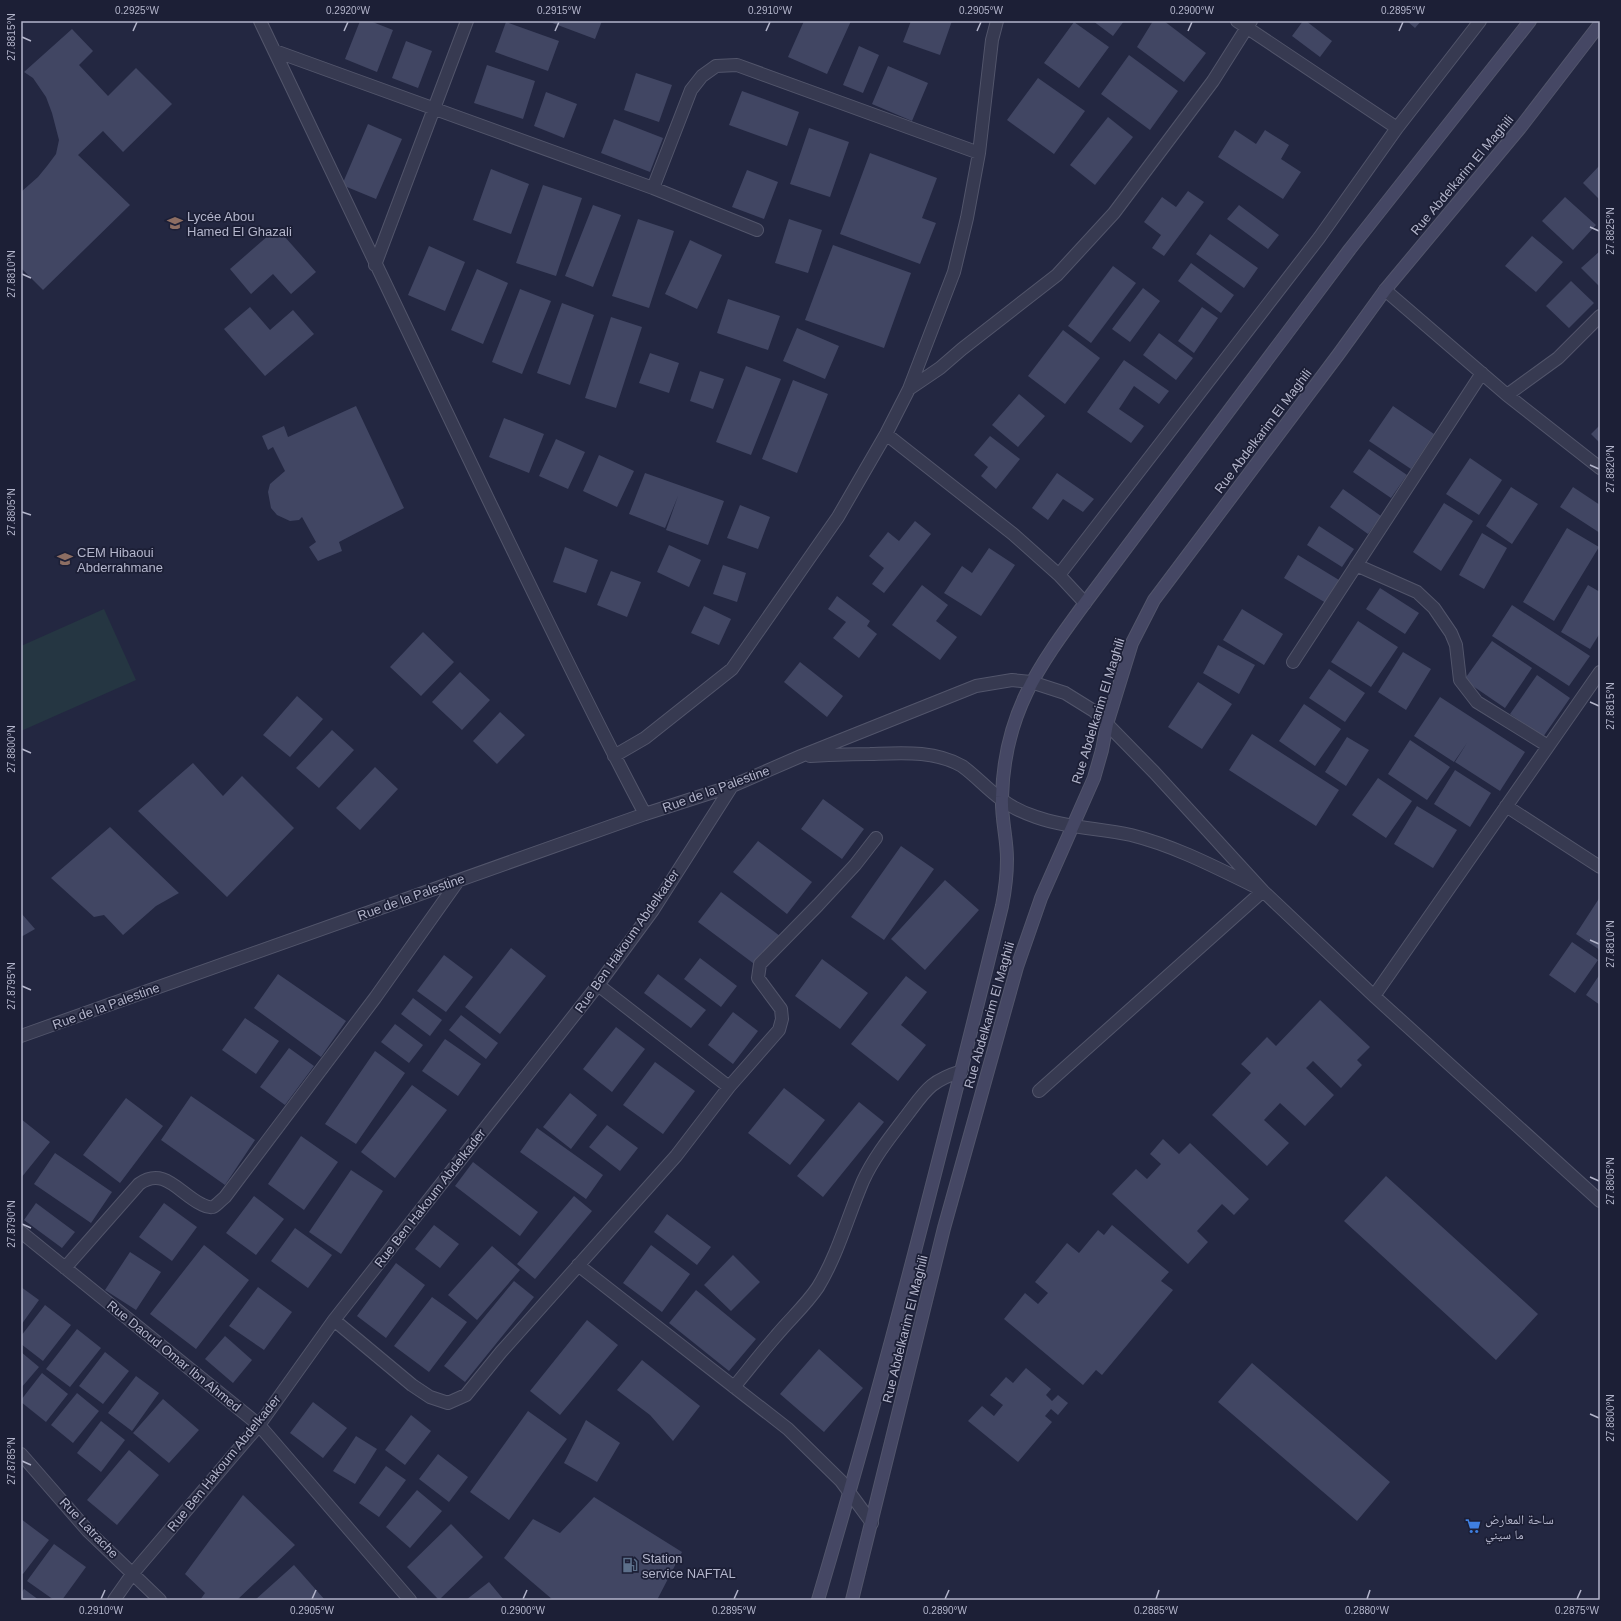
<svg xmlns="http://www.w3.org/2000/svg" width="1621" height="1621" font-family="Helvetica,'Noto Naskh Arabic',sans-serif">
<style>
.green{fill:#253642}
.building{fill:#414663}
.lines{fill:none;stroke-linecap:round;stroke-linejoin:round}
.street-casing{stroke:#52556b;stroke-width:14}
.secondary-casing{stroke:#52556b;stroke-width:14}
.street{stroke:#373a51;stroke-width:12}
.secondary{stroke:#454764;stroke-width:12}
.ticks{fill:none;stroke:#b3b5cb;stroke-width:1.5}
.labels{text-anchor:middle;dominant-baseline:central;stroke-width:3.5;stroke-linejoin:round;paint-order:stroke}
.street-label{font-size:13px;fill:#b3b5cb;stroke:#1c1f36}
.poi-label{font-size:13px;fill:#b3b5cb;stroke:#1c1f36;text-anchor:start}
.neatline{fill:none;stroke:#b3b5cb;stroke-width:1.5}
.ticks-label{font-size:10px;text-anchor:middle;fill:#b3b5cb}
</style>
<rect width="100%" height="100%" fill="#232741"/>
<path class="green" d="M104 609 136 680 21 731V646Z"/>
<path class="building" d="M360 21H370L393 30 377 72 345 59Z
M547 21H602L595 39Z
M804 21H851L827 74 788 57Z
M911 21H952L940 55 903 42Z
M1093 21H1124L1113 36Z
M1153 21H1164L1206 53 1184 82 1137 47Z
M1303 21H1306L1332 41 1320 57 1292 36Z
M1407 21H1421L1415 28Z
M506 22 559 41 548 71 495 52Z
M1074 22 1109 47 1079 88 1044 63Z
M72 29 93 51 79 65 108 96 136 68 172 104 123 152 103 131 78 155 130 205 43 290 21 268V192L38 177 47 166 56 154 59 140 52 113 46 97 33 78 24 72Z
M406 41 432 51 418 88 392 78Z
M859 46 879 55 863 93 843 85Z
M1129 55 1178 91 1150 130 1101 94Z
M487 65 535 81 523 119 474 103Z
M888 66 928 83 912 121 872 104Z
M636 73 672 85 659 122 624 110Z
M1038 78 1085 111 1054 154 1007 120Z
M742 91 799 112 787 146 729 125Z
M546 92 577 104 564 138 534 126Z
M1108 117 1133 137 1095 185 1070 165Z
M614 119 663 138 650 172 601 153Z
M368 124 402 139 376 199 342 185Z
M809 128 849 142 830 197 790 184Z
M1235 130 1256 144 1265 130 1289 145 1281 159 1301 172 1283 199 1218 157Z
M870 153 937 178 922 218 936 223 920 264 840 234Z
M1600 165V200L1583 183Z
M491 169 529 184 511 234 473 220Z
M747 170 778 182 764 219 732 207Z
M543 185 582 198 556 276 516 263Z
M1188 191 1204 202 1164 256 1152 248 1161 235 1144 222 1162 197 1176 207Z
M1565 197 1596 225 1573 250 1542 221Z
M593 205 621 215 593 287 565 276Z
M1239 205 1279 235 1268 249 1227 219Z
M638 219 674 231 649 308 612 296Z
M789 219 822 230 808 273 775 263Z
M277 228 316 272 291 294 273 274 251 294 230 269Z
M1210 234 1258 268 1244 288 1196 254Z
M1532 236 1563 262 1536 292 1505 266Z
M690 240 722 255 697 309 665 294Z
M833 245 911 273 884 348 805 320Z
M429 246 465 262 445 311 408 295Z
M1600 251V287L1581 268Z
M1191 263 1234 295 1221 313 1178 281Z
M1113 266 1136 283 1091 343 1068 326Z
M477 269 508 283 483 344 451 330Z
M1571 281 1594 303 1569 328 1546 306Z
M1143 288 1160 301 1130 342 1112 329Z
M520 289 551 301 522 374 492 362Z
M728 299 780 316 768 350 717 333Z
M562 303 594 315 570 385 537 373Z
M250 307 270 330 293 310 314 334 265 376 224 329Z
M1202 307 1218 318 1194 353 1178 341Z
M611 317 642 327 616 408 585 398Z
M797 328 839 346 825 379 783 361Z
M1063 330 1100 358 1065 404 1028 376Z
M1159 333 1193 358 1176 380 1143 355Z
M650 353 679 363 669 393 639 383Z
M1124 360 1169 391 1159 404 1134 386 1119 409 1144 426 1131 443 1087 412Z
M746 366 781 379 751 455 716 442Z
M700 371 724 379 713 409 690 401Z
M793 380 828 394 797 473 762 459Z
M1019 394 1045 416 1018 447 992 425Z
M356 406 404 508 339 542 342 551 318 561 309 547 316 542 302 517 299 520 290 521 277 515 271 508 268 492 270 484 285 471 273 447 268 450 262 436 284 426 288 437Z
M1393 406 1434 434 1411 469 1369 441Z
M504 418 544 434 529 473 489 457Z
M1600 425V443L1591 434Z
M990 436 1020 459 996 489 981 476 988 467 974 455Z
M556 439 585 452 568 489 539 476Z
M1369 449 1407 475 1391 498 1353 472Z
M599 455 634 471 617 507 583 491Z
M1470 458 1502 480 1479 515 1446 494Z
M645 473 724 501 708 545 666 530 678 496 665 528 629 514Z
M1057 473 1094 499 1083 512 1063 499 1048 520 1032 508Z
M1511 487 1538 504 1512 544 1486 526Z
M1573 487 1600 505V533L1560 507Z
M1343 489 1381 516 1368 534 1330 507Z
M1444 503 1473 521 1441 571 1413 552Z
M740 505 770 517 758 549 727 538Z
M915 521 931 534 884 593 872 584 884 568 869 556 888 532 899 541Z
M1319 526 1354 549 1342 567 1307 545Z
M1567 528 1599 547 1554 621 1523 602Z
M1482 533 1507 548 1484 589 1459 575Z
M669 545 701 560 689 587 657 572Z
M565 547 598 560 586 593 553 582Z
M989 548 1015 565 981 616 944 593 962 566 972 573Z
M1298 555 1339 580 1326 603 1284 578Z
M723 565 746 573 737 602 713 594Z
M611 571 641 582 627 617 597 605Z
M922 585 948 605 936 621 957 637 940 660 892 625Z
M1588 585 1600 592V633L1590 649 1561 632Z
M1380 588 1419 613 1405 634 1366 609Z
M837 596 870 621 867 626 877 634 859 658 833 638 846 622 828 609Z
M1512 605 1590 656 1569 686 1492 636Z
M704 606 731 619 719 645 691 633Z
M1242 609 1283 634 1264 665 1223 640Z
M1358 621 1398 647 1371 687 1331 662Z
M423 632 454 662 421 696 390 667Z
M1492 641 1532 668 1505 708 1464 680Z
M1218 645 1255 665 1239 694 1203 673Z
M1403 652 1431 669 1406 710 1378 692Z
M800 662 843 696 827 717 784 682Z
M1329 669 1365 693 1345 722 1309 698Z
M460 672 490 700 462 730 432 702Z
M1537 675 1570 698 1543 737 1510 714Z
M1198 682 1232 704 1202 749 1168 727Z
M297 696 323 719 290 757 263 735Z
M1440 697 1525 752 1500 791 1455 762 1467 743 1454 762 1414 736Z
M1304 704 1341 729 1315 766 1279 741Z
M500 712 525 735 497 764 473 741Z
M332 730 354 750 319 788 296 768Z
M1252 734 1339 790 1316 826 1229 770Z
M1347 737 1369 750 1346 786 1325 772Z
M1410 740 1450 767 1427 800 1388 774Z
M193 763 223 796 242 776 294 828 227 897 138 811Z
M375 767 398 789 360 830 336 808Z
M1455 770 1491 793 1470 827 1434 804Z
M1378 778 1412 801 1386 838 1352 815Z
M823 799 864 829 842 859 801 829Z
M1417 806 1457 830 1433 868 1394 844Z
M110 827 179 893 156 906 123 935 104 915 94 917 51 878Z
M758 841 812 882 787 914 733 872Z
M901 846 934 869 884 940 851 917Z
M945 880 979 910 925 970 891 939Z
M721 892 780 936 757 966 698 922Z
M1600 897V950L1576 934Z
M21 913 35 929 21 937Z
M1572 942 1598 960 1575 993 1549 975Z
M511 948 546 976 500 1034 465 1007Z
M444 955 473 977 446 1012 417 991Z
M700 958 737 986 721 1007 684 979Z
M822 959 868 993 840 1029 795 996Z
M278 974 346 1021 321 1057 254 1008Z
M658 974 706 1010 691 1028 644 993Z
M1600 974V1005L1586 995Z
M906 976 927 992 901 1025 926 1045 898 1081 851 1044Z
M413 998 442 1020 430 1036 401 1014Z
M1320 1000 1370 1047 1357 1060 1362 1065 1341 1088 1313 1061 1306 1068 1334 1095 1305 1126 1280 1103 1264 1120 1289 1143 1267 1166 1212 1115 1251 1073 1241 1064 1267 1037 1276 1046Z
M733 1012 758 1031 733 1064 708 1045Z
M461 1015 498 1043 486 1059 449 1030Z
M245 1018 279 1041 256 1074 222 1050Z
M395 1024 423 1045 409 1063 381 1042Z
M616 1027 645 1049 612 1092 583 1069Z
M445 1039 481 1064 458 1096 422 1071Z
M289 1048 314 1066 285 1105 260 1087Z
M375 1051 405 1073 356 1144 325 1124Z
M655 1062 695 1091 663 1134 623 1105Z
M412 1085 447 1110 395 1178 361 1152Z
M784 1088 825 1120 790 1165 748 1133Z
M570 1093 597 1115 571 1149 543 1127Z
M191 1096 255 1140 225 1185 161 1140Z
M126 1098 163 1126 120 1183 83 1155Z
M859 1102 884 1122 823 1197 797 1176Z
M21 1119 50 1142 21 1178Z
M607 1125 638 1148 620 1171 589 1147Z
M537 1128 603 1175 586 1199 520 1152Z
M301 1136 338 1162 304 1210 268 1184Z
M1163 1139 1179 1154 1190 1143 1249 1199 1234 1215 1222 1204 1197 1231 1208 1242 1188 1264 1112 1194 1136 1169 1147 1179 1161 1164 1150 1154Z
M55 1153 112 1192 91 1223 34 1184Z
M473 1162 538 1212 520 1236 455 1186Z
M351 1170 383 1191 341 1254 309 1232Z
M1386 1176 1538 1314 1496 1360 1344 1221Z
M254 1196 284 1219 256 1255 226 1233Z
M574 1196 592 1211 535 1279 517 1264Z
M36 1203 75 1232 62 1248 24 1220Z
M164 1203 197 1227 172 1261 139 1237Z
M667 1214 711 1247 697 1265 654 1232Z
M434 1225 459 1244 440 1268 415 1249Z
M1112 1225 1169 1272 1161 1281 1173 1290 1102 1375 1096 1370 1083 1385 1004 1319 1025 1293 1038 1304 1048 1293 1035 1282 1067 1243 1079 1253 1098 1230 1104 1235Z
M295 1228 332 1255 308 1288 271 1261Z
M204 1245 249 1280 196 1349 150 1314Z
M651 1245 690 1274 662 1312 623 1283Z
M492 1246 520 1270 477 1320 448 1295Z
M130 1252 161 1272 136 1310 105 1290Z
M733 1255 760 1282 731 1311 704 1285Z
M396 1263 425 1285 386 1338 357 1316Z
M514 1281 534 1297 465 1382 444 1366Z
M21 1287 39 1300 21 1325Z
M258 1287 292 1312 264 1350 229 1326Z
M696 1290 756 1339 729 1371 669 1323Z
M432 1297 467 1322 429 1372 394 1346Z
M45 1305 71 1325 43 1361 21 1344V1336Z
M587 1320 618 1345 560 1415 530 1391Z
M77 1329 101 1348 70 1387 46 1369Z
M225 1336 252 1360 233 1383 205 1359Z
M819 1349 863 1388 824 1432 780 1394Z
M21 1352 39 1367 21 1388Z
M105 1352 129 1371 103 1404 79 1386Z
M642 1360 700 1406 673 1441 650 1415 617 1390Z
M1252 1363 1390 1482 1357 1521 1218 1402Z
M1026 1368 1051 1389 1046 1395 1052 1401 1058 1395 1068 1403 1058 1415 1051 1409 1045 1416 1052 1422 1018 1462 968 1421 982 1406 994 1416 1003 1405 990 1395 1006 1377 1013 1383Z
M42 1373 68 1394 46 1422 21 1402V1400Z
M136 1376 159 1393 132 1431 108 1413Z
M77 1393 99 1411 73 1443 51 1425Z
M163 1399 199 1430 169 1463 133 1433Z
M313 1402 347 1428 323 1458 290 1433Z
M528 1411 567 1439 509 1520 470 1492Z
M411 1415 431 1431 405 1465 385 1450Z
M586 1420 620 1443 597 1482 564 1463Z
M101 1421 125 1440 101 1472 77 1453Z
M356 1436 377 1449 355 1484 333 1471Z
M129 1450 159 1475 117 1525 87 1500Z
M438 1454 468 1477 449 1502 419 1479Z
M386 1466 406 1480 379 1517 359 1503Z
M417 1490 442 1511 410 1548 386 1527Z
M243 1495 295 1545 237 1600H200L205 1593 185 1574Z
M594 1497 682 1552 657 1600H553L504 1558 533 1519 560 1533Z
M21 1519 49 1540 23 1574 21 1573Z
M451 1524 483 1557 439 1600 407 1567Z
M54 1544 86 1567 62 1600H54L27 1581Z
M294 1565 325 1600H255Z
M489 1582 504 1600H466Z
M24 1589 39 1600H21V1593Z"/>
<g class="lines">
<defs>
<path id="street" d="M260 21C335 181 412 341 489 501 540 606 590 711 645 814
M1237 21 1397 128 1480 21
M275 51 653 188 757 230
M653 188 691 90 702 76 716 66 737 65 979 153
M375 265 467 21
M1385 290 1507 395 1600 468
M909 389 940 368 962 349 1057 275 1114 213 1213 81 1251 21
M1507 395 1558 358 1600 316
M886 434 1013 534 1059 575 1085 603
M1356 565 1417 592 1434 608 1451 633 1456 645 1460 680 1477 702 1548 746
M1059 575 1319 238 1397 128
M1293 662 1482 373
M614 756 645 738 732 669 838 517 886 434 909 389 954 272 967 218 979 153 992 40 997 21
M810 756C830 755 850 754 870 754 901 753 934 750 962 766 976 776 987 789 1001 799 1011 807 1024 813 1036 817 1067 828 1099 828 1131 835 1175 846 1215 867 1256 887
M1506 806 1600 867
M1374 996 1600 672
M21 1036 645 814 732 786 801 756 976 686 1012 680 1031 682 1065 693 1094 711 1107 724 1154 772 1263 891 1374 996 1600 1201
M729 1087 779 1030 782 1019 781 1009 758 978 760 964 818 905 855 865 876 838
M1039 1091 1263 891
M21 1232 259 1425 410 1600
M578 1265 788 1429 841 1481 872 1523
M65 1268 139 1184C164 1166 179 1193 201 1204 205 1206 208 1208 213 1207 217 1205 221 1200 225 1197L375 998 458 881
M334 1320 412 1385 430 1397 448 1403 466 1395 501 1352 676 1156 729 1087 598 985
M734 1387C748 1370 762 1352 776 1336 790 1319 806 1305 818 1287 838 1254 848 1216 863 1181 874 1157 891 1136 907 1115 926 1090 930 1081 962 1071
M21 1454 88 1531 160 1600
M114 1600 133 1573 259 1425 334 1320 598 985 653 910 732 786"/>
<path id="secondary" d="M818 1600C886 1371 945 1138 1002 906 1005 891 1007 875 1007 859 1007 838 1001 818 1002 797 1004 714 1038 667 1085 603L1350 249 1530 21
M852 1600 944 1228 1017 967 1041 898 1094 778 1102 750 1107 724 1132 643 1154 600 1338 355 1385 290 1520 128 1600 24"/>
</defs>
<use href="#street" class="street-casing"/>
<use href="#secondary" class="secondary-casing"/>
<use href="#street" class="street"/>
<use href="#secondary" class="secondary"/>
</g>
<path class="ticks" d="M133 31 137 22M344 31 348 22M555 31 559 22M766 31 770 22M977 31 981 22M1188 31 1192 22M1399 31 1403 22M22 37 31 41M1590 227 1599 231M22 274 31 278M1590 465 1599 469M22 512 31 515M1590 702 1599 706M22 749 31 753M1590 940 1599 944M22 986 31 990M1590 1177 1599 1181M22 1224 31 1228M1590 1414 1599 1418M22 1461 31 1465M101 1599 105 1590M312 1599 316 1590M523 1599 527 1590M734 1599 738 1590M945 1599 949 1590M1156 1599 1159 1590M1367 1599 1370 1590M1577 1599 1581 1590"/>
<defs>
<symbol id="school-bare" viewBox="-9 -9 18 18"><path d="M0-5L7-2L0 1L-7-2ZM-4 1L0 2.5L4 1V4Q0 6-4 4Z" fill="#8d6e63" stroke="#1c1f36" stroke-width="2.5" paint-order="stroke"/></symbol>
<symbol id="supermarket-bare" viewBox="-9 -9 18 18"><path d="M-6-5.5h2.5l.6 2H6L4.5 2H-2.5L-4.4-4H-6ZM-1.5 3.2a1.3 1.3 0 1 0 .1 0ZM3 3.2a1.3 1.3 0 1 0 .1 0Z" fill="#3f7fe0" stroke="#1c1f36" stroke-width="2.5" paint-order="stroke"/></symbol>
<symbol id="fuel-bare" viewBox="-9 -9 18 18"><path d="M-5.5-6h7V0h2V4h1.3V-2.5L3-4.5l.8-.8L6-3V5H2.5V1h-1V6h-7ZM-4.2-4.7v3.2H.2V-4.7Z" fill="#5c6f8a" stroke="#1c1f36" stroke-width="2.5" paint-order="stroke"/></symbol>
</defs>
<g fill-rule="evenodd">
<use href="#school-bare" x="164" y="212" width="22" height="22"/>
<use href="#school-bare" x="54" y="548" width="22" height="22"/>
<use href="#supermarket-bare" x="1462" y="1515" width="22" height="22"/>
<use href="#fuel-bare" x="619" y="1554" width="22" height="22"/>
</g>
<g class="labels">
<g class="street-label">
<text transform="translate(1462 175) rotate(-50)">Rue Abdelkarim El Maghili</text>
<text transform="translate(1263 431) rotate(-53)">Rue Abdelkarim El Maghili</text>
<text transform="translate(1098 711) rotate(-73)">Rue Abdelkarim El Maghili</text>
<text transform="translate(716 789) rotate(-20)">Rue de la Palestine</text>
<text transform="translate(411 897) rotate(-20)">Rue de la Palestine</text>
<text transform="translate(627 941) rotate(-55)">Rue Ben Hakoum Abdelkader</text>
<text transform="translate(106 1006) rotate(-20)">Rue de la Palestine</text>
<text transform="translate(989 1015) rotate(-74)">Rue Abdelkarim El Maghili</text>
<text transform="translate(430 1198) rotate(-52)">Rue Ben Hakoum Abdelkader</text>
<text transform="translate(905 1329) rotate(-76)">Rue Abdelkarim El Maghili</text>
<text transform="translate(174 1356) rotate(39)">Rue Daoud Omar Ibn Ahmed</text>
<text transform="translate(224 1463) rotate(-51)">Rue Ben Hakoum Abdelkader</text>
<text transform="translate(89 1528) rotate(46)">Rue Latrache</text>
</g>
<g class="poi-label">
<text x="187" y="216">Lycée Abou<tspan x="187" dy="15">Hamed El Ghazali</tspan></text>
<text x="77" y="552">CEM Hibaoui<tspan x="77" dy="15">Abderrahmane</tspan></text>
<text x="1485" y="1519">ساحة المعارض<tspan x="1485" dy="15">ما سيني</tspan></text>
<text x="642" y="1558">Station<tspan x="642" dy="15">service NAFTAL</tspan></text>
</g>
</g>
<rect width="1621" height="1621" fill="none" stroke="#1c1f36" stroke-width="44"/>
<rect x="22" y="22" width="1577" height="1577" class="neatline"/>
<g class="ticks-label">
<text x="137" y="14">0.2925°W</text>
<text x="348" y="14">0.2920°W</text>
<text x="559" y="14">0.2915°W</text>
<text x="770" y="14">0.2910°W</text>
<text x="981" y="14">0.2905°W</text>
<text x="1192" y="14">0.2900°W</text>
<text x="1403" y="14">0.2895°W</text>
<text transform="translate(11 37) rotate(-90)" y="4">27.8815°N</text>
<text transform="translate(1610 231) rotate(-90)" y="4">27.8825°N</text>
<text transform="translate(11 274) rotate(-90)" y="4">27.8810°N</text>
<text transform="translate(1610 469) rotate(-90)" y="4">27.8820°N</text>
<text transform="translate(11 512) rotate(-90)" y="4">27.8805°N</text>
<text transform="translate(1610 706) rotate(-90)" y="4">27.8815°N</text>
<text transform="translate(11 749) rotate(-90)" y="4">27.8800°N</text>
<text transform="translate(1610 944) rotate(-90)" y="4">27.8810°N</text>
<text transform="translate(11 986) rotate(-90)" y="4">27.8795°N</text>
<text transform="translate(1610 1181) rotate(-90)" y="4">27.8805°N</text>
<text transform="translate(11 1224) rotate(-90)" y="4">27.8790°N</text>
<text transform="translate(1610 1418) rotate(-90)" y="4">27.8800°N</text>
<text transform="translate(11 1461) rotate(-90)" y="4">27.8785°N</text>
<text x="101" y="1614">0.2910°W</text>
<text x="312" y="1614">0.2905°W</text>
<text x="523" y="1614">0.2900°W</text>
<text x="734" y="1614">0.2895°W</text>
<text x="945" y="1614">0.2890°W</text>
<text x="1156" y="1614">0.2885°W</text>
<text x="1367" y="1614">0.2880°W</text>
<text x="1577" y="1614">0.2875°W</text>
</g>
</svg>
